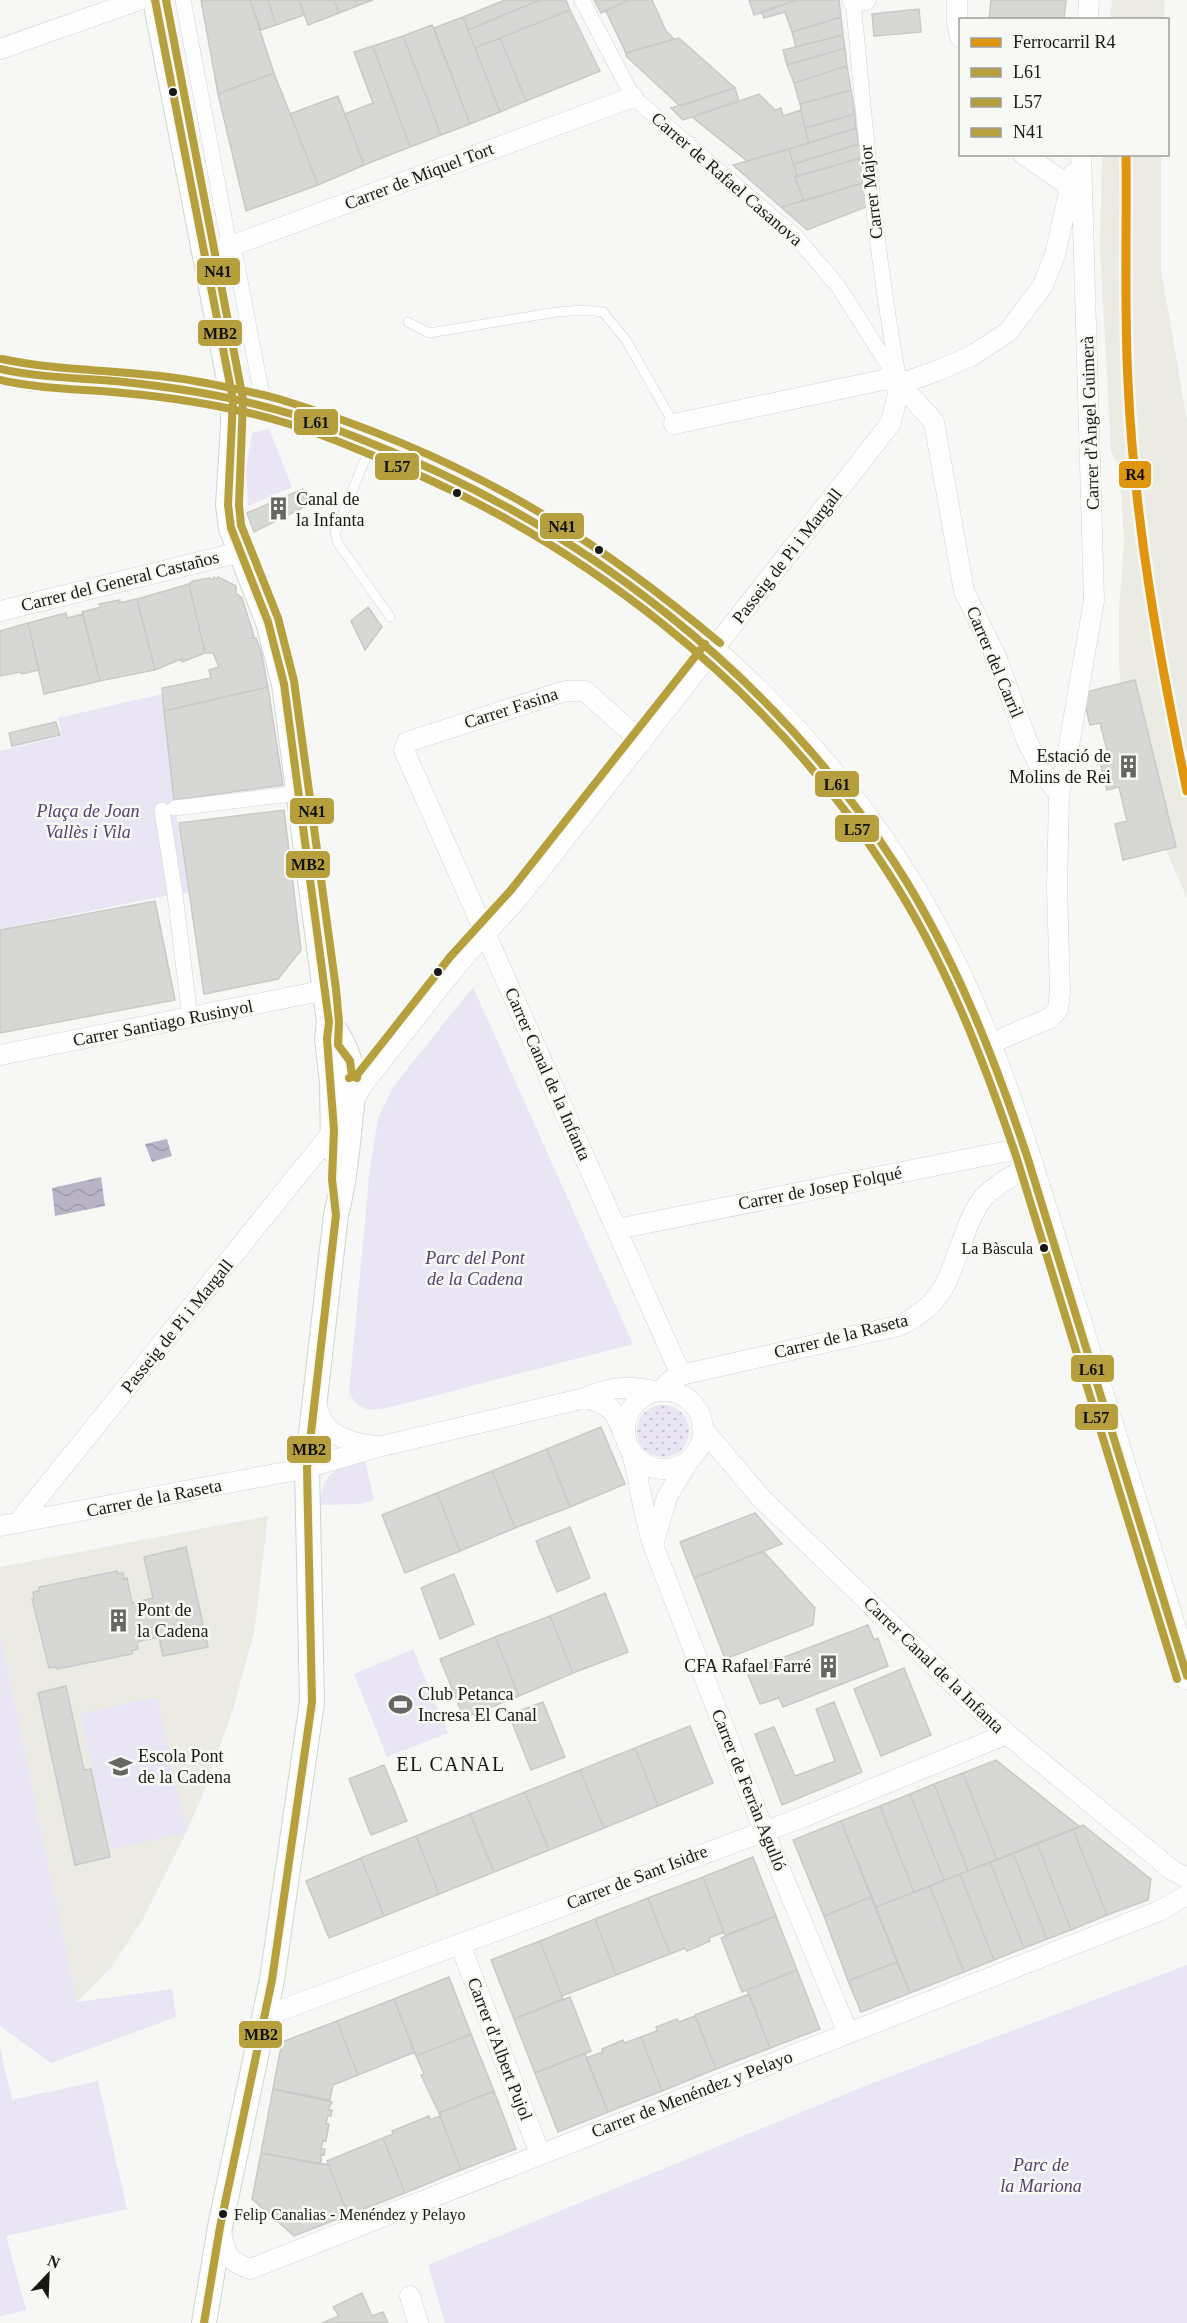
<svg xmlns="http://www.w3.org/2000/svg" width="1187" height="2323" font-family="'Times New Roman',serif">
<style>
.built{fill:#ebebe4}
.grass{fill:url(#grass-dots)}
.green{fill:#e9e5f4}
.water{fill:url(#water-waves)}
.building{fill:#d7d7d6;stroke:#c9c9c7;stroke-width:1.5}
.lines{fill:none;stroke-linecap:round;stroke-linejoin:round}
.service-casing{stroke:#d3d3d2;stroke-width:10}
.pedestrian-casing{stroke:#d3d3d2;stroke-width:16}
.minor-casing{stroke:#d3d3d2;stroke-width:21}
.tertiary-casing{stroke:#d3d3d2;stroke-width:26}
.secondary-casing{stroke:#d3d3d2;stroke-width:28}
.primary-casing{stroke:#d3d3d2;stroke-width:32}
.service{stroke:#fefefe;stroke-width:9}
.pedestrian{stroke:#fefefe;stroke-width:15}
.minor{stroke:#fefefe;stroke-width:20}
.tertiary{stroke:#fefefe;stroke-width:24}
.secondary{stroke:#fefefe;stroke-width:27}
.primary{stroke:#fefefe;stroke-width:30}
.bus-1-casing{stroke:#f8f8f4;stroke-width:12}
.bus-2-casing{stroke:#f8f8f4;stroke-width:12}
.bus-3-casing{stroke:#f8f8f4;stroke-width:12}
.bus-4-casing{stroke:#f8f8f4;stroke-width:12}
.bus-1{stroke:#b6a03e;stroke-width:8}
.bus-2{stroke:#b6a03e;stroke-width:8}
.bus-3{stroke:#b6a03e;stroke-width:8}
.bus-4{stroke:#b6a03e;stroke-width:8}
.rail-1-casing{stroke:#f8f8f4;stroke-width:14}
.rail-1{stroke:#e0950e;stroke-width:9}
.bus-dot{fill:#181816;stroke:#f8f8f4;stroke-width:2}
.labels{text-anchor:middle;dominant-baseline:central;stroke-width:5;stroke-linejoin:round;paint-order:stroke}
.bus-label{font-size:16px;fill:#181816;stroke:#f8f8f4;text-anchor:end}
.street-label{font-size:18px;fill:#181816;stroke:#f8f8f4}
.poi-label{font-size:18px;fill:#181816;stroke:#f8f8f4;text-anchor:start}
.park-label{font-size:18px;font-style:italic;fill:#50416e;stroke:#f8f8f4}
.neighbourhood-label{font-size:20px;letter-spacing:1.5px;fill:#181816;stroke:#f8f8f4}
.line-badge{stroke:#f8f8f4;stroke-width:2}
.pale-badge-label{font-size:16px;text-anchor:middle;font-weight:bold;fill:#111}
</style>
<defs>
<pattern id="grass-dots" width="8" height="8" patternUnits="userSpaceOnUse" patternTransform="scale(1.5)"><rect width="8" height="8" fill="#e9e5f4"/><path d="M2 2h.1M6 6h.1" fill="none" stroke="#c7c4d0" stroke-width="1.8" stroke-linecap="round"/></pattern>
<pattern id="water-waves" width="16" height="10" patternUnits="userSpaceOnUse" patternTransform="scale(1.5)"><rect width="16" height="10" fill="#b9b3c8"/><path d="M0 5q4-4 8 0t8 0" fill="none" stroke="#9e99ab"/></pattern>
</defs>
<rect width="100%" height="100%" fill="#f7f7f5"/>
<path class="built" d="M1112 0H1165L1164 19H1110Z
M1102 155H1161V270L1187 420V898L1149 812 1125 720 1119 665V611L1124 542 1121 487 1119 467 1111 451 1100 248Z
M268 1516 254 1633 233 1709 205 1789 187 1831 143 1919 112 1966 77 2002 0 1632V1567Z"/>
<path class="grass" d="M637 1431a26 26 0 1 1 52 0a26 26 0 1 1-52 0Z"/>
<path class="green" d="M269 429 292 487 248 506 246 469 252 433Z
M162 694 175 808 189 893 175 894 0 929V751L62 736 58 718Z
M473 987 633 1344 391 1407C371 1411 359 1413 349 1392L370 1167 378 1118 393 1087Z
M365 1460 374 1500 360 1504 320 1505C322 1471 336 1468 365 1460Z
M0 1632 77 2002 172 1989 176 2017 51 2063 0 2026Z
M413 1649 448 1733 387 1757 354 1674Z
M157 1697 187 1833 111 1849 80 1714Z
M1187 1965V2323H445L428 2265 875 2082Z
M0 2047 12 2100 98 2081 127 2209 6 2236 26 2310 0 2316Z"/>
<path class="water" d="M167 1139 172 1156 152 1162 145 1144Z
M101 1177 105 1206 55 1216 52 1188Z"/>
<path class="building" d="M201 0H250L274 73 218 94Z
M250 0H268L276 25 261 30Z
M268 0H299L304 15 276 25Z
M299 0H334L339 13 308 25Z
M334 0H355L357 6 339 13Z
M355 0H373L357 6Z
M505 0H540L468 30 463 17Z
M540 0H566L570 10 475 48 468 30Z
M594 0H628L601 13Z
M628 0H652L666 31 674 39 626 53 606 11Z
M749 0H796L754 15Z
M796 0H839L841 17 792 32 785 12 764 18 762 12Z
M991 0H1066L1064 20H989Z
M919 9 921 32 874 36 872 14Z
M570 10 600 71 526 101 500 38Z
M463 17 500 112 470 124 434 28Z
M841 17 843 35 796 47 792 32Z
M432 25 470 124 441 135 403 36Z
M843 35 845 48 787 65 783 50Z
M403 36 441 135 410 147 373 46Z
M500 38 526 101 500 112 475 48Z
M679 38 735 88 680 106 626 56V53Z
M373 46 410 147 364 165 345 114 373 103 354 52Z
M845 48 847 66 794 83 787 65Z
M847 66 851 90 800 104 794 83Z
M274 73 318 185 246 211 218 94Z
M735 88 739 101 683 120 671 108Z
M851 90 855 114 805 128 800 104Z
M759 94 775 110 781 108 783 116 801 110 809 143 747 161 692 117Z
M338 96 364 165 318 185 290 114Z
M855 114 856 128 809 143 805 128Z
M856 128 859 144 793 164 789 149Z
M859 144 861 158 797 176 794 164Z
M789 149 797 176 795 177 804 201 781 207 733 165Z
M861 158 863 183 804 201 795 177Z
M863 183 866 207 807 230 781 207Z
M303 489 308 505 254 532 247 513Z
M214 577 217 579 218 577 236 586V593L242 598 254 636 251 638H256L261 651 268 687 164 711 162 688 211 678 209 670 219 667 213 653H205L189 584 193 581 209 578 213 580Z
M189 584 205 653 182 662 181 659 155 670 137 599Z
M137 599 155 670 100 681 82 612 101 607 99 604 120 600 119 603Z
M368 607 382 627 365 650 351 621Z
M66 613 67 618 83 614 100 681 44 694 28 623Z
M28 623 39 670 22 674 20 672 0 676V631Z
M1135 680 1176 847 1123 860 1115 824 1127 821 1119 787 1107 790 1100 761 1109 758 1100 723 1090 725 1082 693Z
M268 687 283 785 174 800 164 711Z
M56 722 60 735 12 746 9 733Z
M284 810 301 950 278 979 204 994 179 823Z
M155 901 175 1000 0 1033V930Z
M601 1427 625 1484 570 1507 547 1449Z
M547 1449 570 1507 515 1528 492 1471Z
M492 1471 515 1528 460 1551 437 1493Z
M437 1493 460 1551 405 1573 382 1515Z
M755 1513 782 1544 694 1578 680 1542Z
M570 1527 590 1578 557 1592 536 1541Z
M186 1547 208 1647 163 1656 159 1637 140 1641 137 1643 138 1649 132 1651V1654L57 1669V1667L49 1668 32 1599H34L33 1592 39 1591V1587L117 1571 118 1574 123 1573 124 1579 127 1578 132 1603 153 1598 144 1557Z
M763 1551 815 1608 813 1625 725 1659 694 1578Z
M454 1574 474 1624 440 1639 421 1588Z
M605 1593 628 1652 573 1673 550 1616Z
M550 1616 573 1673 519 1696 495 1637Z
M868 1625 874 1640 878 1638 888 1666 783 1707 779 1698 760 1704 748 1675 771 1667 769 1663Z
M495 1637 519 1696 464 1718 440 1659Z
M904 1668 931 1735 881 1756 854 1689Z
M66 1686 84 1770 91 1769 110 1857 75 1865 38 1693Z
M543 1702 565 1757 531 1770 509 1715Z
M834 1702 862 1772 782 1805 755 1734 774 1727 795 1776 835 1761 816 1709Z
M690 1726 713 1783 658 1806 635 1748Z
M635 1748 658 1806 604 1828 580 1770Z
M996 1760 1080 1827 997 1860 963 1773Z
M384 1765 407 1821 371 1835 349 1779Z
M580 1770 604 1828 549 1850 525 1792Z
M963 1773 997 1860 968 1871 934 1784Z
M934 1784 968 1871 944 1880 910 1794Z
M525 1792 549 1850 494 1872 470 1814Z
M910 1794 944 1880 914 1892 880 1806Z
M880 1806 914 1892 876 1907 841 1821Z
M470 1814 494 1872 439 1894 416 1836Z
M841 1821 871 1897 824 1916 793 1840Z
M1083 1825 1151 1879 1148 1900 1107 1915 1073 1829Z
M1073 1829 1107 1915 1071 1930 1037 1843Z
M416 1836 439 1894 384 1916 361 1858Z
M1037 1843 1071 1930 1047 1939 1013 1853Z
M1013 1853 1047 1939 1024 1948 990 1862Z
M753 1857 776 1916 725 1935 703 1877Z
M361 1858 384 1916 329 1938 306 1881Z
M990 1862 1024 1948 994 1960 960 1874Z
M960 1874 994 1960 964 1972 930 1886Z
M703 1877 724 1932 709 1938 710 1941 687 1951 685 1948 670 1954 648 1898Z
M930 1886 964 1972 910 1993 876 1907Z
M871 1897 897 1962 848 1981 824 1916Z
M648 1898 670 1954 616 1975 595 1919Z
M776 1916 797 1970 742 1992 721 1938Z
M595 1919 616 1975 562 1996 540 1941Z
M540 1941 563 1999 514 2019 491 1960Z
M897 1962 910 1993 861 2012 848 1981Z
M797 1970 820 2029 770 2048 747 1990Z
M449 1977 471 2034 416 2056 394 1999Z
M749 1994 770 2048 716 2069 695 2015Z
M570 1997 591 2051 535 2073 514 2019Z
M394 1999 415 2052 358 2075 337 2021Z
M695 2016 716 2069 662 2091 641 2037 657 2031 656 2027 677 2019 679 2022Z
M337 2021 358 2075 333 2085 330 2100 273 2089 282 2042Z
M471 2034 494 2091 439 2113 421 2075 424 2074 416 2056Z
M641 2037 662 2091 608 2112 586 2058 603 2052 602 2049 623 2040 624 2043Z
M585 2053 608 2112 558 2132 535 2073Z
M273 2089 332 2102 328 2110H332L331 2116 328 2115 326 2124H329L326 2141 323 2140 321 2149H325L324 2155 321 2154V2162L318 2164 261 2153Z
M494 2091 516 2149 461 2170 439 2113Z
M429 2116 430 2120 440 2116 461 2170 405 2193 383 2138 393 2134 392 2131Z
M383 2138 405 2193 348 2215 327 2161Z
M261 2153 329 2165 348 2215 294 2236 252 2199Z
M362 2293 372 2316 383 2312 388 2323H322L339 2316 333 2307Z"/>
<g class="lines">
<defs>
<path id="service" d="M408 322 429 333 557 312 584 310 603 312 626 340 674 424
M371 445 335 533 338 543 390 617"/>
<path id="pedestrian" d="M183 0 228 239
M582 0 633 97 796 237 838 286 900 384
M853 0C865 126 875 250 898 375
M235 255 262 396
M175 808 300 793
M162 810 175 894 190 1018"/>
<path id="minor" d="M957 0V23L960 37
M853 2 866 0
M1088 20 1089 0
M0 49 139 0
M1023 154 1071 187
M204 254 231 246 633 97
M900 384 934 422 964 591 997 659 1026 739 1044 774 1059 794
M900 384 939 370 973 355 1008 332 1042 287 1055 255 1073 174
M674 424 887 379 900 384
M0 611 241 552
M642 742 585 691H565L407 742 404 750 681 1375 670 1381 660 1391
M987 1045 1050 1018 1058 1009 1060 992 1057 888 1059 794 1068 751 1094 600 1081 154
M0 1055 326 990
M352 1103 363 1084 458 964 519 897 891 423 900 384
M617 1229 1023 1148
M681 1375 898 1326C945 1304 947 1280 964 1236 969 1222 974 1209 983 1198 996 1184 1013 1176 1029 1166
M625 1430a39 39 0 1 1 78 0a39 39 0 1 1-78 0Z
M585 1398C613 1405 615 1411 625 1437
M315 1401C318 1408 320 1417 324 1423 335 1439 358 1444 376 1446
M702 1428 761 1498 977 1707 1007 1734 1172 1870 1187 1878
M632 1453C640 1483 643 1515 653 1545L764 1831 848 2033
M19 1521 334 1130
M0 1526 307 1468 378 1447 585 1398C609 1387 629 1385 654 1391
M653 1545 667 1497 689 1460
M460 1944 540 2154
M265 2016 801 1818 1007 1734
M221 2232C226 2256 227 2260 250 2269L1159 1911 1187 1895
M410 2296 418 2323"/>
<path id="tertiary" d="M155 0 233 400V425L228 505 231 528 268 622 284 684 329 1022 327 1039 332 1083 333 1150
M204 2323 220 2227 272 1980 312 1702 307 1468 336 1215C344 1184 347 1154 350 1123 352 1106 355 1088 352 1072 349 1054 340 1036 329 1022"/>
<path id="secondary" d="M31 376C113 380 197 387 276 409 325 422 372 443 418 464 645 564 841 736 951 961 1001 1063 1033 1175 1066 1284 1106 1414 1147 1545 1187 1676"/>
<path id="primary" d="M0 369 31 376"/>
</defs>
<use href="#service" class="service-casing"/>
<use href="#pedestrian" class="pedestrian-casing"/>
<use href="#minor" class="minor-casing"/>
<use href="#tertiary" class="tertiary-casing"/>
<use href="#secondary" class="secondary-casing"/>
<use href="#primary" class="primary-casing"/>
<use href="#service" class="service"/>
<use href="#pedestrian" class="pedestrian"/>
<use href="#minor" class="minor"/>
<use href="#tertiary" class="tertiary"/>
<use href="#secondary" class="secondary"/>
<use href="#primary" class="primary"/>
<defs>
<path id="bus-1" d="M0 369C41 378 83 378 124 382 180 388 235 397 288 413 317 421 345 433 373 444 583 527 773 674 896 865 954 955 993 1054 1027 1156L1187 1676"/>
<path id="bus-2" d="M0 380C40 389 82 389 123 393 178 398 233 407 286 423 314 431 342 443 369 454 577 536 766 682 887 871 945 960 983 1058 1017 1159L1177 1679"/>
<path id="bus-3" d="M166 0 243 399 239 505 241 525 278 618 294 681 336 989 339 1022 338 1045 350 1061 352 1076 357 1078
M2 359C67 373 135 369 200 382 226 387 254 392 279 399 374 428 468 468 552 520 612 556 666 598 720 643
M349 1078 357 1075 450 957 511 890 705 644"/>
<path id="bus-4" d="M155 0 233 400 228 505 231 528 268 622 284 684 329 1022 327 1039 334 1130 332 1179 336 1215 307 1468 312 1702 272 1980 220 2227 204 2323"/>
</defs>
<use href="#bus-1" class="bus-1-casing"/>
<use href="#bus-2" class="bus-2-casing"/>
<use href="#bus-3" class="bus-3-casing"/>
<use href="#bus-4" class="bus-4-casing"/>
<use href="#bus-1" class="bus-1"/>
<use href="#bus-2" class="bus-2"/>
<use href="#bus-3" class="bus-3"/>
<use href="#bus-4" class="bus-4"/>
<defs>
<path id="rail-1" d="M1126 154C1127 230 1124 306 1128 382 1134 520 1159 656 1187 791"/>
</defs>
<use href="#rail-1" class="rail-1-casing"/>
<use href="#rail-1" class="rail-1"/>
</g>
<defs>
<symbol id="building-bare" viewBox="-9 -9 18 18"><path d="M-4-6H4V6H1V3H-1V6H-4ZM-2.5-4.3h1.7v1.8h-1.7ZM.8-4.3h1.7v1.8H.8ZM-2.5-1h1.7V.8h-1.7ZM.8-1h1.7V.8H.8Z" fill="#666664" stroke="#f8f8f4" stroke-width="2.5" paint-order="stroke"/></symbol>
<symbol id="stadium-bare" viewBox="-9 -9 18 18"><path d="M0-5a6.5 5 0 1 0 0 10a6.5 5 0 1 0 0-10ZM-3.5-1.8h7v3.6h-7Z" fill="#666664" stroke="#f8f8f4" stroke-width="2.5" paint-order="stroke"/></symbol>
<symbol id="school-bare" viewBox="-9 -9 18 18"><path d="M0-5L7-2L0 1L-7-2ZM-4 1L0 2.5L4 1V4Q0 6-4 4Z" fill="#666664" stroke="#f8f8f4" stroke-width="2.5" paint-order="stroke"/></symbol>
</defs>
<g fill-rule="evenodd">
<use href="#building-bare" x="262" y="492" width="33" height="33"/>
<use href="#building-bare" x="1112" y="750" width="33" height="33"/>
<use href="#building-bare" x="102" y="1604" width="33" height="33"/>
<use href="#building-bare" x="812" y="1650" width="33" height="33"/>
<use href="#stadium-bare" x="384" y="1688" width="33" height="33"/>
<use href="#school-bare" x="104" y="1750" width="33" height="33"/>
</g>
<g class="bus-dot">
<circle cx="173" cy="92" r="5"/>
<circle cx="457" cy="493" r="5"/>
<circle cx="599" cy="550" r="5"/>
<circle cx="438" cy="972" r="5"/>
<circle cx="1044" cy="1248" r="5"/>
<circle cx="223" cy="2214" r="5"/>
</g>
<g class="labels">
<g class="bus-label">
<text x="1033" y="1248">La Bàscula</text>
<text x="234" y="2214" text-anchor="start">Felip Canalias - Menéndez y Pelayo</text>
</g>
<g class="street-label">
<text transform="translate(419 176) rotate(-21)">Carrer de Miquel Tort</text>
<text transform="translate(727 179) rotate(41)">Carrer de Rafael Casanova</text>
<text transform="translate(871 192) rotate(-97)">Carrer Major</text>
<text transform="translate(1090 423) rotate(-92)">Carrer d'Àngel Guimerà</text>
<text transform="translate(787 556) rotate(-52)">Passeig de Pi i Margall</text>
<text transform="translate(120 581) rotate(-14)">Carrer del General Castaños</text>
<text transform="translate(995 662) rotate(67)">Carrer del Carril</text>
<text transform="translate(511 708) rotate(-18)">Carrer Fasina</text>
<text transform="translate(163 1023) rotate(-11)">Carrer Santiago Rusinyol</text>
<text transform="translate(548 1074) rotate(66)">Carrer Canal de la Infanta</text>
<text transform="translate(820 1188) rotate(-11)">Carrer de Josep Folqué</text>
<text transform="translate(177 1326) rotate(-51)">Passeig de Pi i Margall</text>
<text transform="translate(841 1336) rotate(-14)">Carrer de la Raseta</text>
<text transform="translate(154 1498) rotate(-11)">Carrer de la Raseta</text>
<text transform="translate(934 1665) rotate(44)">Carrer Canal de la Infanta</text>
<text transform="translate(749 1790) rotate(68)">Carrer de Ferràn Agulló</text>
<text transform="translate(637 1877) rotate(-21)">Carrer de Sant Isidre</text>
<text transform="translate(500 2049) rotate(69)">Carrer d'Albert Pujol</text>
<text transform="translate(692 2094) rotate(-21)">Carrer de Menéndez y Pelayo</text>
</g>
<g class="poi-label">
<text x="296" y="499">Canal de<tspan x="296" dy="21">la Infanta</tspan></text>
<text x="1111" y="756" text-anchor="end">Estació de<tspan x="1111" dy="21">Molins de Rei</tspan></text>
<text x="137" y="1610">Pont de<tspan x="137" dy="21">la Cadena</tspan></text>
<text x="811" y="1666" text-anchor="end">CFA Rafael Farré</text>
<text x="418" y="1694">Club Petanca<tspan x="418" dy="21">Incresa El Canal</tspan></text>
<text x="138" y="1756">Escola Pont<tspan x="138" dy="21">de la Cadena</tspan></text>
</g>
<g class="park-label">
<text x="88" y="811">Plaça de Joan<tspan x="88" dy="21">Vallès i Vila</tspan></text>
<text x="475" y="1258">Parc del Pont<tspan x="475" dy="21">de la Cadena</tspan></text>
<text x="1041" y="2165">Parc de<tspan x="1041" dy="21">la Mariona</tspan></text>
</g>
<g class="neighbourhood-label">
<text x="451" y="1764">EL CANAL</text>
</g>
</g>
<g class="line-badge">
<rect x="196" y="257" width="45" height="29" rx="6" fill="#b6a03e"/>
<rect x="197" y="319" width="46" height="28" rx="6" fill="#b6a03e"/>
<rect x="293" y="408" width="46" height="28" rx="6" fill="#b6a03e"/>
<rect x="374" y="452" width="46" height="29" rx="6" fill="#b6a03e"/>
<rect x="1118" y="460" width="34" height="29" rx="6" fill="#e0950e"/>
<rect x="539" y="512" width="46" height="28" rx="6" fill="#b6a03e"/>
<rect x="814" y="770" width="46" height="28" rx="6" fill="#b6a03e"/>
<rect x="289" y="797" width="46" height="28" rx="6" fill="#b6a03e"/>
<rect x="834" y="814" width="46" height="29" rx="6" fill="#b6a03e"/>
<rect x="285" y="850" width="46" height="29" rx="6" fill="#b6a03e"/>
<rect x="1070" y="1354" width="45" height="29" rx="6" fill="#b6a03e"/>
<rect x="1074" y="1403" width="45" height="28" rx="6" fill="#b6a03e"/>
<rect x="286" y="1435" width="46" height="29" rx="6" fill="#b6a03e"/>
<rect x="238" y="2020" width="45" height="29" rx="6" fill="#b6a03e"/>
</g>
<g class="pale-badge-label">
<text x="218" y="277">N41</text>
<text x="220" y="339">MB2</text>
<text x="316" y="428">L61</text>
<text x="397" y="472">L57</text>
<text x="1135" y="480">R4</text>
<text x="562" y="532">N41</text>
<text x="837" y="790">L61</text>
<text x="312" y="817">N41</text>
<text x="857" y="835">L57</text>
<text x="308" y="870">MB2</text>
<text x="1092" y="1375">L61</text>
<text x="1096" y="1423">L57</text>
<text x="309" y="1455">MB2</text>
<text x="261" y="2040">MB2</text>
</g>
<rect x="959" y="18" width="210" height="138" fill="#f8f8f4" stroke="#9e9e9b" stroke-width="1.5"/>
<rect x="971" y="38" width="30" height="9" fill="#e0950e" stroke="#9e9e9b" stroke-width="1.5"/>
<text x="1013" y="48" font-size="18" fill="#181816">Ferrocarril R4</text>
<rect x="971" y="68" width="30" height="9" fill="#b6a03e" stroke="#9e9e9b" stroke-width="1.5"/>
<text x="1013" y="78" font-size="18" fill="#181816">L61</text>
<rect x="971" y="98" width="30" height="9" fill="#b6a03e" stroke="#9e9e9b" stroke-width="1.5"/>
<text x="1013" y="108" font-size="18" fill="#181816">L57</text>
<rect x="971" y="128" width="30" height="9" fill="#b6a03e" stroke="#9e9e9b" stroke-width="1.5"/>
<text x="1013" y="138" font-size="18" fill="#181816">N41</text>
<g transform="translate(48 2275) rotate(23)" stroke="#f8f8f4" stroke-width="4.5" paint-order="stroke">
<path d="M0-4.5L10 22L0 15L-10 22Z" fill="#181816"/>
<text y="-9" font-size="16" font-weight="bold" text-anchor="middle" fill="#181816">N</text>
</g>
</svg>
